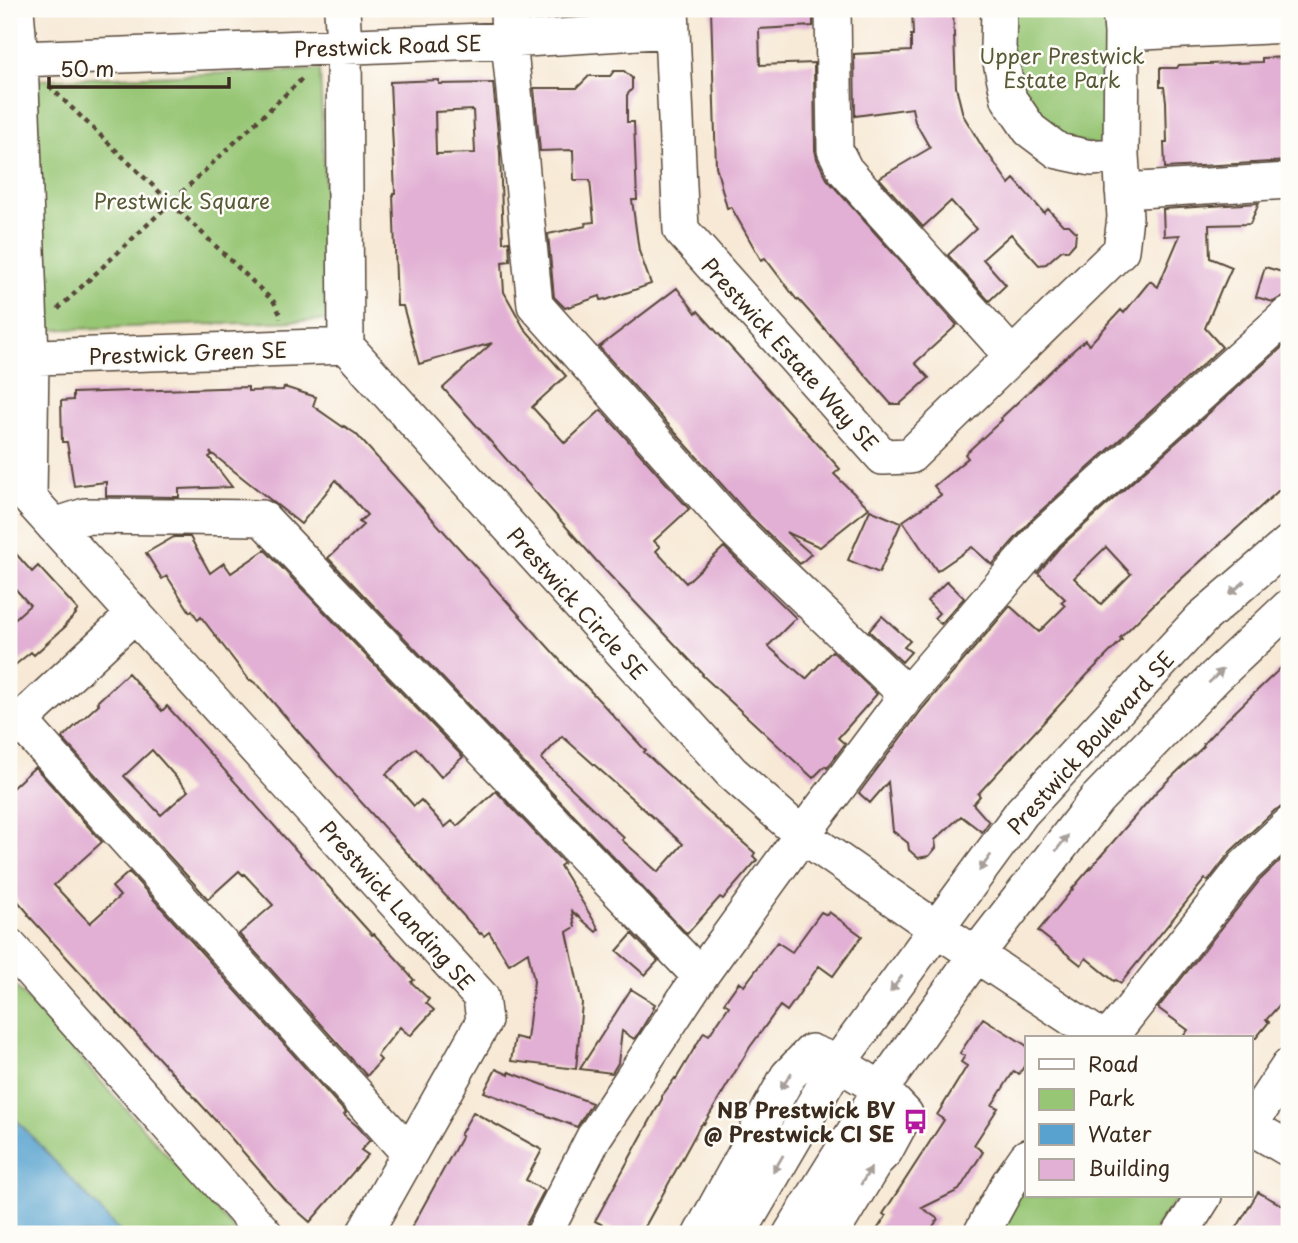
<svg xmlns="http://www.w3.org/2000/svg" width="1298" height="1243" font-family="'Playpen Sans',sans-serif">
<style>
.green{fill:#97c674;stroke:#697849;stroke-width:2}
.water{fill:#57a2cf;stroke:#496676;stroke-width:2}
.building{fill:#e2b0d4;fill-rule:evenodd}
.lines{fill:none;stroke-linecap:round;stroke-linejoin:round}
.minor-casing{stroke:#574739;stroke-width:38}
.path{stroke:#574739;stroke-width:4.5;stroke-dasharray:5 5;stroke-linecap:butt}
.minor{stroke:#fff;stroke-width:35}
.oneway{fill:#a79f9a}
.labels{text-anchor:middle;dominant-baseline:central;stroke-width:5;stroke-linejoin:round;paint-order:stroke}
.street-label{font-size:21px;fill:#3b2a1e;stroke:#fdfcf7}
.park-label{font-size:21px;fill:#575938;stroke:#fdfcf7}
.poi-label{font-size:21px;font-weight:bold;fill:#3b2a1e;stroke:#fdfcf7;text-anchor:end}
</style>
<rect width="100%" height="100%" fill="#fdfcf7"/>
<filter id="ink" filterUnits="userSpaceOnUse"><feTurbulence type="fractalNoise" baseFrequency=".0143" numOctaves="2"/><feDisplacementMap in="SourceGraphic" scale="14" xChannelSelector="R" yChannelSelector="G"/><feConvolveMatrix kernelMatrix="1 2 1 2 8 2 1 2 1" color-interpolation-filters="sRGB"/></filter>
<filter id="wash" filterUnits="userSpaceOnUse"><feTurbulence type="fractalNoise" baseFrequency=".00686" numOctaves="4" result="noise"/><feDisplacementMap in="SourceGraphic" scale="28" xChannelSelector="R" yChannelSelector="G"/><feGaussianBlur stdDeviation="1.57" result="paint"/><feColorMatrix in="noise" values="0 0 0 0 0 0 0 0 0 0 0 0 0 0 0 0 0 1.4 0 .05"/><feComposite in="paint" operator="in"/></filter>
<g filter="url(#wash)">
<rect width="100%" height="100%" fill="#f7e9d5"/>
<path class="green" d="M999 9H1120L1121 151 1030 130Z
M320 70 330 320 44 330 35 80Z
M9 979 238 1234H9Z
M1027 1182V1196H1178L1152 1234H993Z"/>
<path class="water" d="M9 1112 122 1234H9Z"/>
<g id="blocks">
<path class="building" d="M711 9H813V26L759 29 760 65 814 63 815 150 817 159 827 179 957 325 915 363 929 378 900 404H891L798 299 797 300 765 258 761 260 731 207 727 208 716 166Z
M912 9H953L956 87 963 115 986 153 987 152 1009 184 1014 179 1044 213 1048 209 1063 225H1069L1076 232 1075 243 1068 251 1062 250 1046 264 1039 265 1011 234 983 259 1006 285 989 301 948 255 976 229 951 201 923 227 879 178 930 148 915 122 912 108 855 116 854 54 911 51V35H913Z
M1289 57V161L1165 168 1164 143H1167L1166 101 1164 87H1160V68H1177L1179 65 1262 62V58Z
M614 71H624L632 78V89L627 95V122H634L637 200H632L639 251 651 284 606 300 605 299 601 300 600 296 565 308 554 297 548 234 586 226 585 223 594 222 590 180H574L573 150 540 151 534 88H577L589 76H610Z
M439 80V84L493 83 500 153 503 242 509 241 510 261 502 262 504 292 524 328 566 376 532 407 565 443 601 410 689 509 654 541 660 547 656 551 686 583 724 547 796 618 768 646 806 679 832 651 877 694 838 738 845 744 827 768 825 766 813 778 702 675 703 674 600 565 443 388 492 343 419 364 403 306H397L393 193H395L390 82ZM473 110 475 153 436 154 435 112Z
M1259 203 1250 224 1209 225 1210 258 1232 267 1223 287H1222L1205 328 1222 347 1033 518 992 565 972 547 937 571 903 521 941 495 934 486 968 458 965 454 1002 420 1001 418 1059 363 1085 340 1089 345 1121 310 1124 313 1150 281 1158 287 1180 235 1164 236 1163 209Z
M1265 267 1289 274V287L1287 294 1273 302 1256 297Z
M677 288 696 313 698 311 840 469 834 474 869 508 820 547 786 532 811 554 800 564 748 514 599 347Z
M1289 341V481L1157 601 1120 638 1122 640 1087 675 978 794 980 796 973 804 989 822 982 832 961 816 935 840 936 848 929 856 918 858 909 850 908 843 893 831 888 782 870 803 859 793 923 708 1010 606 1039 632 1065 606 1061 602 1065 599 1038 573 1060 547ZM1106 547 1131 574 1101 604 1074 578Z
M248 387V391L283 390 284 387 316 397 313 406 343 427 344 426 356 434 576 678 584 684 646 751 644 752 707 811 755 853 753 856 757 860 723 899 720 897 687 934 328 558 363 525 359 522 367 515 336 480 301 524 210 452 212 455 209 457 232 487 179 489V497H176L106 496V482L74 486 67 442H62L61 401 73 400V393ZM562 736 683 844 658 872 622 840 624 838 541 759Z
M870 510 901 523 879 573 848 560Z
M174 537H190L210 573 224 563 231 573 265 550 463 757 441 777 416 748 386 774 414 806 421 800 445 827 452 821 457 826 496 791 564 863 560 866 599 929 596 932 572 911 575 927 567 932 582 1003 576 1069 511 1061 515 1037 527 1040 534 981 528 952 509 964 489 932 484 936 481 933 480 934 316 752 260 687 251 680 250 681 201 617 198 620 192 610 190 612 167 576 162 579 146 553Z
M9 546 32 572 38 566 78 610 75 613 76 614 65 625 66 626 34 655 31 652 9 670V624L30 605 9 582Z
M947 581 964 598 941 624 934 618 939 613 927 601Z
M882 616 910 641 904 647 911 652 902 662 869 631Z
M1289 660V805L1284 806 1275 810 1231 851 1208 881 1205 879 1121 983 1116 980 1114 981 1086 958 1081 965 1038 931 1073 889H1072L1157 791 1204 746 1203 744 1216 730Z
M128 673 162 711 167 706 372 935 374 934 406 969 405 970 414 980 411 982 429 999 426 1003 434 1010 410 1036 400 1027 377 1056 381 1060 367 1076 239 934 273 905 244 874 243 875 239 871 208 899 62 738 99 704 97 702ZM152 750 188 791 161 815 124 776Z
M35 767 102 842 54 885 83 916 90 923 120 896 112 887 129 872 346 1113 344 1115 357 1126 370 1140 361 1150 368 1155 310 1222 284 1199 225 1131 28 915 29 914 9 891V791Z
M1289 852V986L1280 997 1283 1001 1266 1020 1269 1022 1256 1038H1182L1188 1030 1158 1008 1260 880Z
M821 912 827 915 829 912 862 936 833 976 819 966 787 1011 780 1006 750 1047 704 1124 703 1123 700 1126 641 1234H620L595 1221 662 1099V1096L675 1078 676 1079 704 1032 709 1035 729 1006 724 1003 739 982 744 986 777 942 792 952Z
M632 934 658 961 645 975 617 951Z
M631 989 655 1004 653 1008H654L639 1033 634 1039 622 1031 618 1063 612 1073 580 1069Z
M983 1018 1027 1046V1062L1019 1074 1014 1071 992 1105 998 1108 974 1145 983 1152 959 1190 922 1208 938 1219 928 1234H874L886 1216 883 1214 944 1120 937 1115 967 1066 961 1062 965 1056 960 1053Z
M496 1069 509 1075V1072L592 1103 577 1127 484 1092Z
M473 1112 542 1150 526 1180 544 1191 526 1225 524 1234H408L462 1136 460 1135Z
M1258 1192 1289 1209V1234H1233Z"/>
</g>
</g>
<g filter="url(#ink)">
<use href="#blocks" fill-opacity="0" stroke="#574739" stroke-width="2"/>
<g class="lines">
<defs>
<path id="minor" d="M16 9 20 59 31 357 29 498 481 997 484 1021 364 1234
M342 9 344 47 346 346 731 772 802 835 937 929 1102 1038
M508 9 509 40 535 305 733 528 907 695
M671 9 681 230 883 457 910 456 1121 250 1125 217 1121 155 1122 33 1120 9
M833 9 835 150 845 170 1012 356
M999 9 998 48 1009 99 1030 130 1058 151 1091 158 1121 155
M1122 33 1289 25
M20 59 509 40 672 30
M1123 191 1289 181
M10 358 346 346
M54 526 85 516 262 518 700 976
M20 721 409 1153
M9 731 135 614
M9 946 265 1234
M1109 1038 1245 866 1289 825
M1251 1123 1289 1066
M1251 1127 1289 1149
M544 1234 594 1137 700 976 802 835 907 695 1046 533 1289 314
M701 1234 788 1076 811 1052 838 1063 881 1089 905 1114 885 1151 876 1160 831 1234
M738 1234 838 1063 1022 812 1202 618 1289 543
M791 1234 881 1089 976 955 1097 799 1215 677 1289 607
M981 1234 1009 1183 1027 1157
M1180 1234 1204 1196"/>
</defs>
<use href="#minor" class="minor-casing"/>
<path class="path" d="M49 86 274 302 280 314V319
M58 309 304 77"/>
<use href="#minor" class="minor"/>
</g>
<defs><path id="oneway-solid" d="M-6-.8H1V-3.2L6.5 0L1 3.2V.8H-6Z" transform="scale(1.75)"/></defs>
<g class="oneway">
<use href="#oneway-solid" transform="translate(1237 588) rotate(139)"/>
<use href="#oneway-solid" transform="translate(1216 676) rotate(-44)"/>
<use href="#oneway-solid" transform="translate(1062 843) rotate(-52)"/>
<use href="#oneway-solid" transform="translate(985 863) rotate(126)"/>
<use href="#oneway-solid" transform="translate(896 984) rotate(126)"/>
<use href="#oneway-solid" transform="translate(786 1081) rotate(123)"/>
<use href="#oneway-solid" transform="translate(778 1164) rotate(120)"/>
<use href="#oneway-solid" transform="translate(866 1176) rotate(-59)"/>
</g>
</g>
<defs>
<symbol id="bus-bare" viewBox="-9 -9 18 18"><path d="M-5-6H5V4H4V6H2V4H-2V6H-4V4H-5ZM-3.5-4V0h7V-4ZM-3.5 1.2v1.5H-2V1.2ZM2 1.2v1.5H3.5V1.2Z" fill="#b5179e" stroke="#fdfcf7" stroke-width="2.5" paint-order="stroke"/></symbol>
</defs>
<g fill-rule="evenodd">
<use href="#bus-bare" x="898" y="1104" width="35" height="35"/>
</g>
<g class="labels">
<g class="street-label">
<text transform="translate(388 45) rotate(-2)">Prestwick Road SE</text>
<text transform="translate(188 352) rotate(-2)">Prestwick Green SE</text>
<text transform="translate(791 354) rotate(48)">Prestwick Estate Way SE</text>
<text transform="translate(578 603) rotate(48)">Prestwick Circle SE</text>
<text transform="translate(1090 742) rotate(-48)">Prestwick Boulevard SE</text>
<text transform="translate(398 905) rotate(48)">Prestwick Landing SE</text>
</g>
<g class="park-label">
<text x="1062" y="55">Upper Prestwick<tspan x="1062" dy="24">Estate Park</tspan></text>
<text x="182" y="200">Prestwick Square</text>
</g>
<g class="poi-label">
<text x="895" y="1109">NB Prestwick BV<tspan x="895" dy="24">@ Prestwick CI SE</tspan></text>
</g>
</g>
<rect width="1298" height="1243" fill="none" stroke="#fdfcf7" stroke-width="35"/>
<rect x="1025" y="1036" width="228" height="161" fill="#fdfcf7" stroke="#afa8a0" stroke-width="2"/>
<rect x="1039" y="1059" width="35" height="10" fill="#ffffff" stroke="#afa8a0" stroke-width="2"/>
<text x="1088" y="1072" font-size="21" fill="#3b2a1e">Road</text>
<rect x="1039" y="1089" width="35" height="21" fill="#97c674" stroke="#afa8a0" stroke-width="2"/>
<text x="1088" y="1106" font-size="21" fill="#3b2a1e">Park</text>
<rect x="1039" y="1124" width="35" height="21" fill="#57a2cf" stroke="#afa8a0" stroke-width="2"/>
<text x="1088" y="1142" font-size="21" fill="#3b2a1e">Water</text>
<rect x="1039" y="1159" width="35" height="21" fill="#e2b0d4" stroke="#afa8a0" stroke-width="2"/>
<text x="1088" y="1176" font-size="21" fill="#3b2a1e">Building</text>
<path d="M49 77v10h180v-10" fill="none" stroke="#3b2a1e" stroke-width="3.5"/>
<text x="60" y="77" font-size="21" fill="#3b2a1e" stroke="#fdfcf7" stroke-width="5" paint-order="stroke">50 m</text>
</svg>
